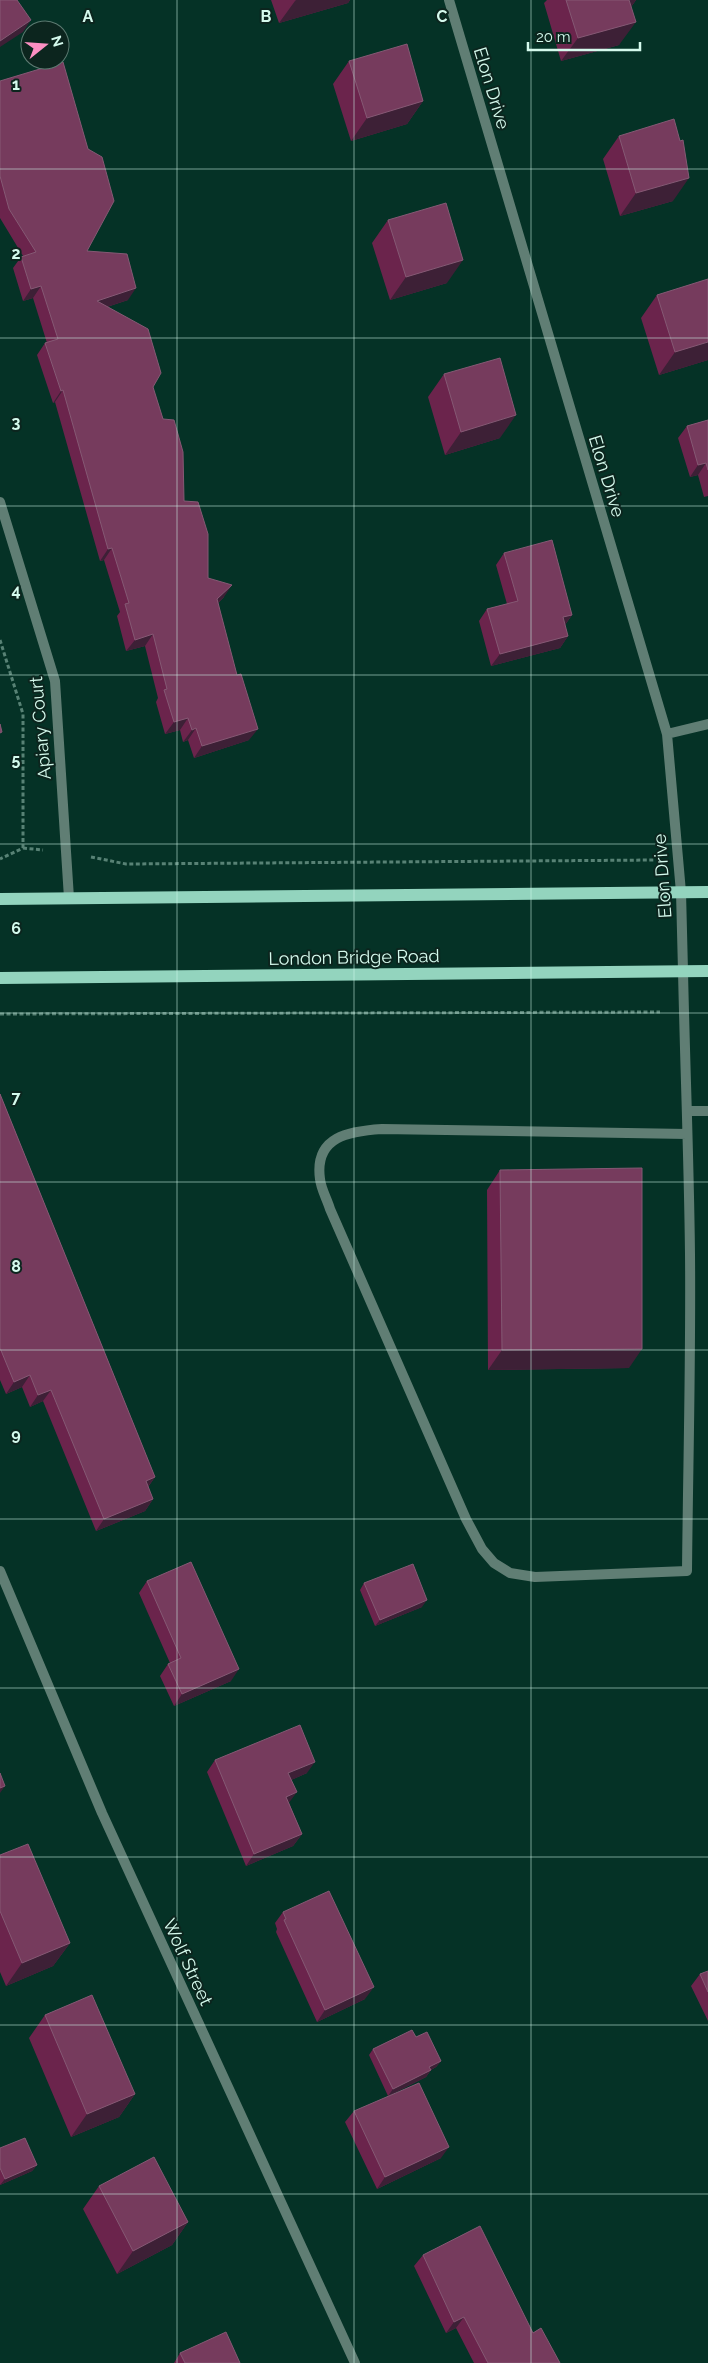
<svg xmlns="http://www.w3.org/2000/svg" width="708" height="2363" font-family="Raleway,sans-serif">
<style>
.lines{fill:none;stroke-linecap:round;stroke-linejoin:round}
.path{stroke:#588275;stroke-width:3;stroke-dasharray:4 2.5;stroke-linecap:butt}
.service{stroke:#607e74;stroke-width:10}
.minor{stroke:#607e74;stroke-width:10}
.primary{stroke:#93d4be;stroke-width:12}
.wall{fill:#6b244c}
.shaded-wall{fill:#3d2036}
.building{fill:#763b5d;stroke:#855974}
.grid{fill:none;stroke:#d5faed;stroke-width:1;stroke-opacity:0.55}
.labels{text-anchor:middle;dominant-baseline:central;stroke-width:4;stroke-linejoin:round;paint-order:stroke}
.street-label{font-size:18px;fill:#d5faed;stroke:#0c251e}
.grid-label{font-size:16px;text-anchor:middle;font-weight:bold;fill:#d5faed;stroke:#0c251e;stroke-width:4;stroke-linejoin:round;paint-order:stroke}
</style>
<rect width="100%" height="100%" fill="#053226"/>
<g class="lines">
<path class="path" d="M0 640 23 714V848L0 859
M23 848 43 850
M91 857 126 864 654 860
M0 1014 660 1012"/>
<path class="service" d="M683 971C685 1065 689 1160 690 1254 691 1360 688 1466 687 1571L535 1577 510 1573 494 1563 482 1549 466 1519 330 1209C327 1199 321 1189 320 1179 314 1136 350 1131 382 1129L687 1134
M687 1111H708"/>
<path class="minor" d="M449 0 667 734 681 892 683 971
M0 502 55 681 69 898
M667 734 708 724
M0 1571 102 1813 355 2363"/>
<path class="primary" d="M0 899 708 892
M0 978 708 971"/>
</g>
<path class="wall" d="M271 0H350L348 3 279 23Z
M547 0H636L631 7 619 45 561 61 544 3Z
M349 61 423 101 407 124 351 141 333 84Z
M0 81 87 251 128 300 107 307 153 387 184 501 208 578 224 597 218 603 249 740 194 758 188 740 183 742 180 730 165 734 156 702 158 698 145 646 126 651 117 616 120 612 104 560 100 561 55 402 53 403 37 355 45 343H47L33 298 23 301 13 268 21 257 23 256 0 218Z
M619 136 673 201 620 216 603 159Z
M388 220 447 283 390 300 372 243Z
M657 295 708 360 659 375 641 318Z
M444 374 500 438 445 455 428 397Z
M708 420V496L704 497 698 475 690 477 678 438 687 426Z
M504 553 572 615 565 625 568 636 560 648 491 666 479 621 487 609 507 604 496 565Z
M0 1094 155 1477 148 1487 153 1499 145 1511 96 1531 43 1401 30 1407 22 1387 6 1394 0 1380Z
M500 1170 629 1368 488 1370 487 1190Z
M147 1581 231 1681 174 1706 160 1676 168 1664 170 1663 139 1593Z
M364 1583 422 1607 375 1626 360 1590Z
M215 1760 307 1773 291 1780 289 1803 302 1834 293 1846 246 1866 207 1772Z
M0 1855 70 1943 53 1966 6 1986 0 1972Z
M283 1912 365 1999 317 2022 276 1932 277 1929 275 1923Z
M708 1971V2021L691 1986 700 1974Z
M45 2015 135 2094 119 2117 71 2137 29 2038Z
M416 2037 441 2061 436 2067 431 2070 426 2077 388 2096 369 2055 373 2049Z
M354 2111 441 2158 377 2189 345 2122Z
M0 2148 37 2165 32 2171 0 2185Z
M99 2186 188 2222 172 2245 117 2274 83 2209Z
M423 2255 533 2333 560 2363H474L456 2328 446 2333 414 2266Z
M180 2353 240 2363H174Z"/>
<path class="shaded-wall" d="M296 0H350L348 3 279 23 295 1Z
M627 0H636L624 17Z
M31 20 23 32 0 47V41Z
M636 22 619 45 561 61 578 38Z
M423 101 407 124 351 141 367 118Z
M689 178 673 201 620 216 636 193Z
M463 260 447 283 390 300 406 277Z
M41 286 33 298 23 301 31 289Z
M136 288 128 300 88 313 97 301Z
M708 342V360L659 375 675 352Z
M63 390 55 402 53 403 61 391Z
M516 415 500 438 445 455 461 432Z
M706 463 698 475 690 477 698 465Z
M112 548 104 560 100 561 108 549Z
M232 585 224 597 208 611 217 599Z
M572 615 564 626 563 617Z
M153 634 145 646 126 651 135 640Z
M568 636 560 648 491 666 500 654Z
M188 718 180 730 165 734 174 722Z
M196 728 188 740 183 742 192 730Z
M258 729 249 740 194 758 202 746Z
M642 1349 629 1368 488 1370 502 1350Z
M30 1375 22 1387 6 1394 14 1382Z
M51 1390 43 1401 30 1407 38 1395Z
M155 1477 146 1489V1481Z
M153 1499 145 1511 96 1531 104 1519Z
M427 1600 422 1607 375 1626 380 1620Z
M239 1669 231 1681 174 1706 182 1694Z
M315 1762 307 1773 280 1785 288 1773Z
M5 1786 0 1793V1788Z
M297 1792 288 1804 286 1797Z
M302 1834 293 1846 246 1866 254 1854Z
M70 1943 53 1966 6 1986 22 1963Z
M374 1987 365 1999 317 2022 325 2010Z
M441 2061 436 2067 425 2073 429 2067Z
M431 2070 426 2077 388 2096 393 2089Z
M135 2094 119 2117 71 2137 87 2114Z
M449 2147 441 2158 377 2189 385 2177Z
M37 2165 32 2171 0 2185 5 2179Z
M188 2222 172 2245 117 2274 133 2251Z
M464 2317 456 2328 446 2333 454 2322Z"/>
<path class="building" d="M0 0H17L31 20 0 41Z
M566 0H629L636 22 578 38Z
M407 44 423 101 367 118 349 61Z
M63 62 88 149 102 157 114 201 87 251 127 254 136 288 97 301 148 329 161 373 153 387 163 419 174 420 183 452 184 501 198 502 208 534V578L232 585 217 599 237 675 241 674 258 729 202 746 196 728 192 730 188 718 174 722 164 690 167 689 153 634 135 640 125 604 129 603 112 548 108 549 63 390 61 391 45 343 58 339 41 286 31 289 21 257 36 252 9 209 0 176V81Z
M674 119 680 141 683 140 689 178 636 193 619 136Z
M446 203 463 260 406 277 388 220Z
M708 279V342L675 352 657 295Z
M500 358 516 415 461 432 444 374Z
M708 420V470L706 463 698 465 687 426Z
M552 540 572 615 563 617 568 636 500 654 487 609 518 601 504 553Z
M0 724 2 732 0 733Z
M0 1094 155 1477 146 1481 153 1499 104 1519 51 1390 38 1395 30 1375 14 1382 0 1348Z
M642 1168V1349L502 1350 500 1170Z
M191 1562 239 1669 182 1694 168 1664 181 1658 147 1581Z
M413 1564 427 1600 380 1620 364 1583Z
M300 1725 315 1762 288 1773 297 1792 286 1797 302 1834 254 1854 215 1760Z
M0 1773 5 1786 0 1788Z
M28 1844 70 1943 22 1963 0 1911V1855Z
M329 1891 374 1987 325 2010 284 1920 286 1919 283 1912Z
M708 1971V1992L700 1974Z
M92 1995 135 2094 87 2114 45 2015Z
M412 2030 416 2037 427 2032 441 2061 429 2067 431 2070 393 2089 373 2049Z
M419 2083 449 2147 385 2177 354 2111Z
M25 2138 37 2165 5 2179 0 2168V2148Z
M154 2157 188 2222 133 2251 99 2186Z
M480 2226 533 2333 541 2328 560 2363H488L464 2317 454 2322 423 2255Z
M226 2332 240 2363H185L180 2353Z"/>
<path class="grid" d="M177 0V2363M354 0V2363M531 0V2363M0 169H708M0 338H708M0 506H708M0 675H708M0 844H708M0 1013H708M0 1182H708M0 1350H708M0 1519H708M0 1688H708M0 1857H708M0 2025H708M0 2194H708"/>
<g class="labels">
<g class="street-label">
<text transform="translate(492 88) rotate(73)">Elon Drive</text>
<text transform="translate(607 476) rotate(73)">Elon Drive</text>
<text transform="translate(40 728) rotate(-95)">Apiary Court</text>
<text transform="translate(662 876) rotate(-94)">Elon Drive</text>
<text transform="translate(354 957) rotate(-1)">London Bridge Road</text>
<text transform="translate(188 1962) rotate(65)">Wolf Street</text>
</g>
</g>
<g class="grid-label">
<text x="88" y="22">A</text>
<text x="266" y="22">B</text>
<text x="442" y="22">C</text>
<text x="16" y="90">1</text>
<text x="16" y="259">2</text>
<text x="16" y="428">3</text>
<text x="16" y="596">4</text>
<text x="16" y="765">5</text>
<text x="16" y="934">6</text>
<text x="16" y="1103">7</text>
<text x="16" y="1272">8</text>
<text x="16" y="1440">9</text>
</g>
<g transform="translate(45 45) rotate(73)"><circle r="24" fill="#0c251e" stroke="#5c7a71"/>
<path d="M0-4L9 19L0 12L-9 19Z" fill="#fc8fc2"/>
<text y="-8" font-size="14" font-weight="bold" text-anchor="middle" fill="#d5faed">N</text>
</g>
<path d="M528 42v8h112v-8" fill="none" stroke="#d5faed" stroke-width="2.5"/>
<text x="536" y="42" font-size="15" fill="#d5faed" stroke="#0c251e" stroke-width="4" paint-order="stroke">20 m</text>
</svg>
